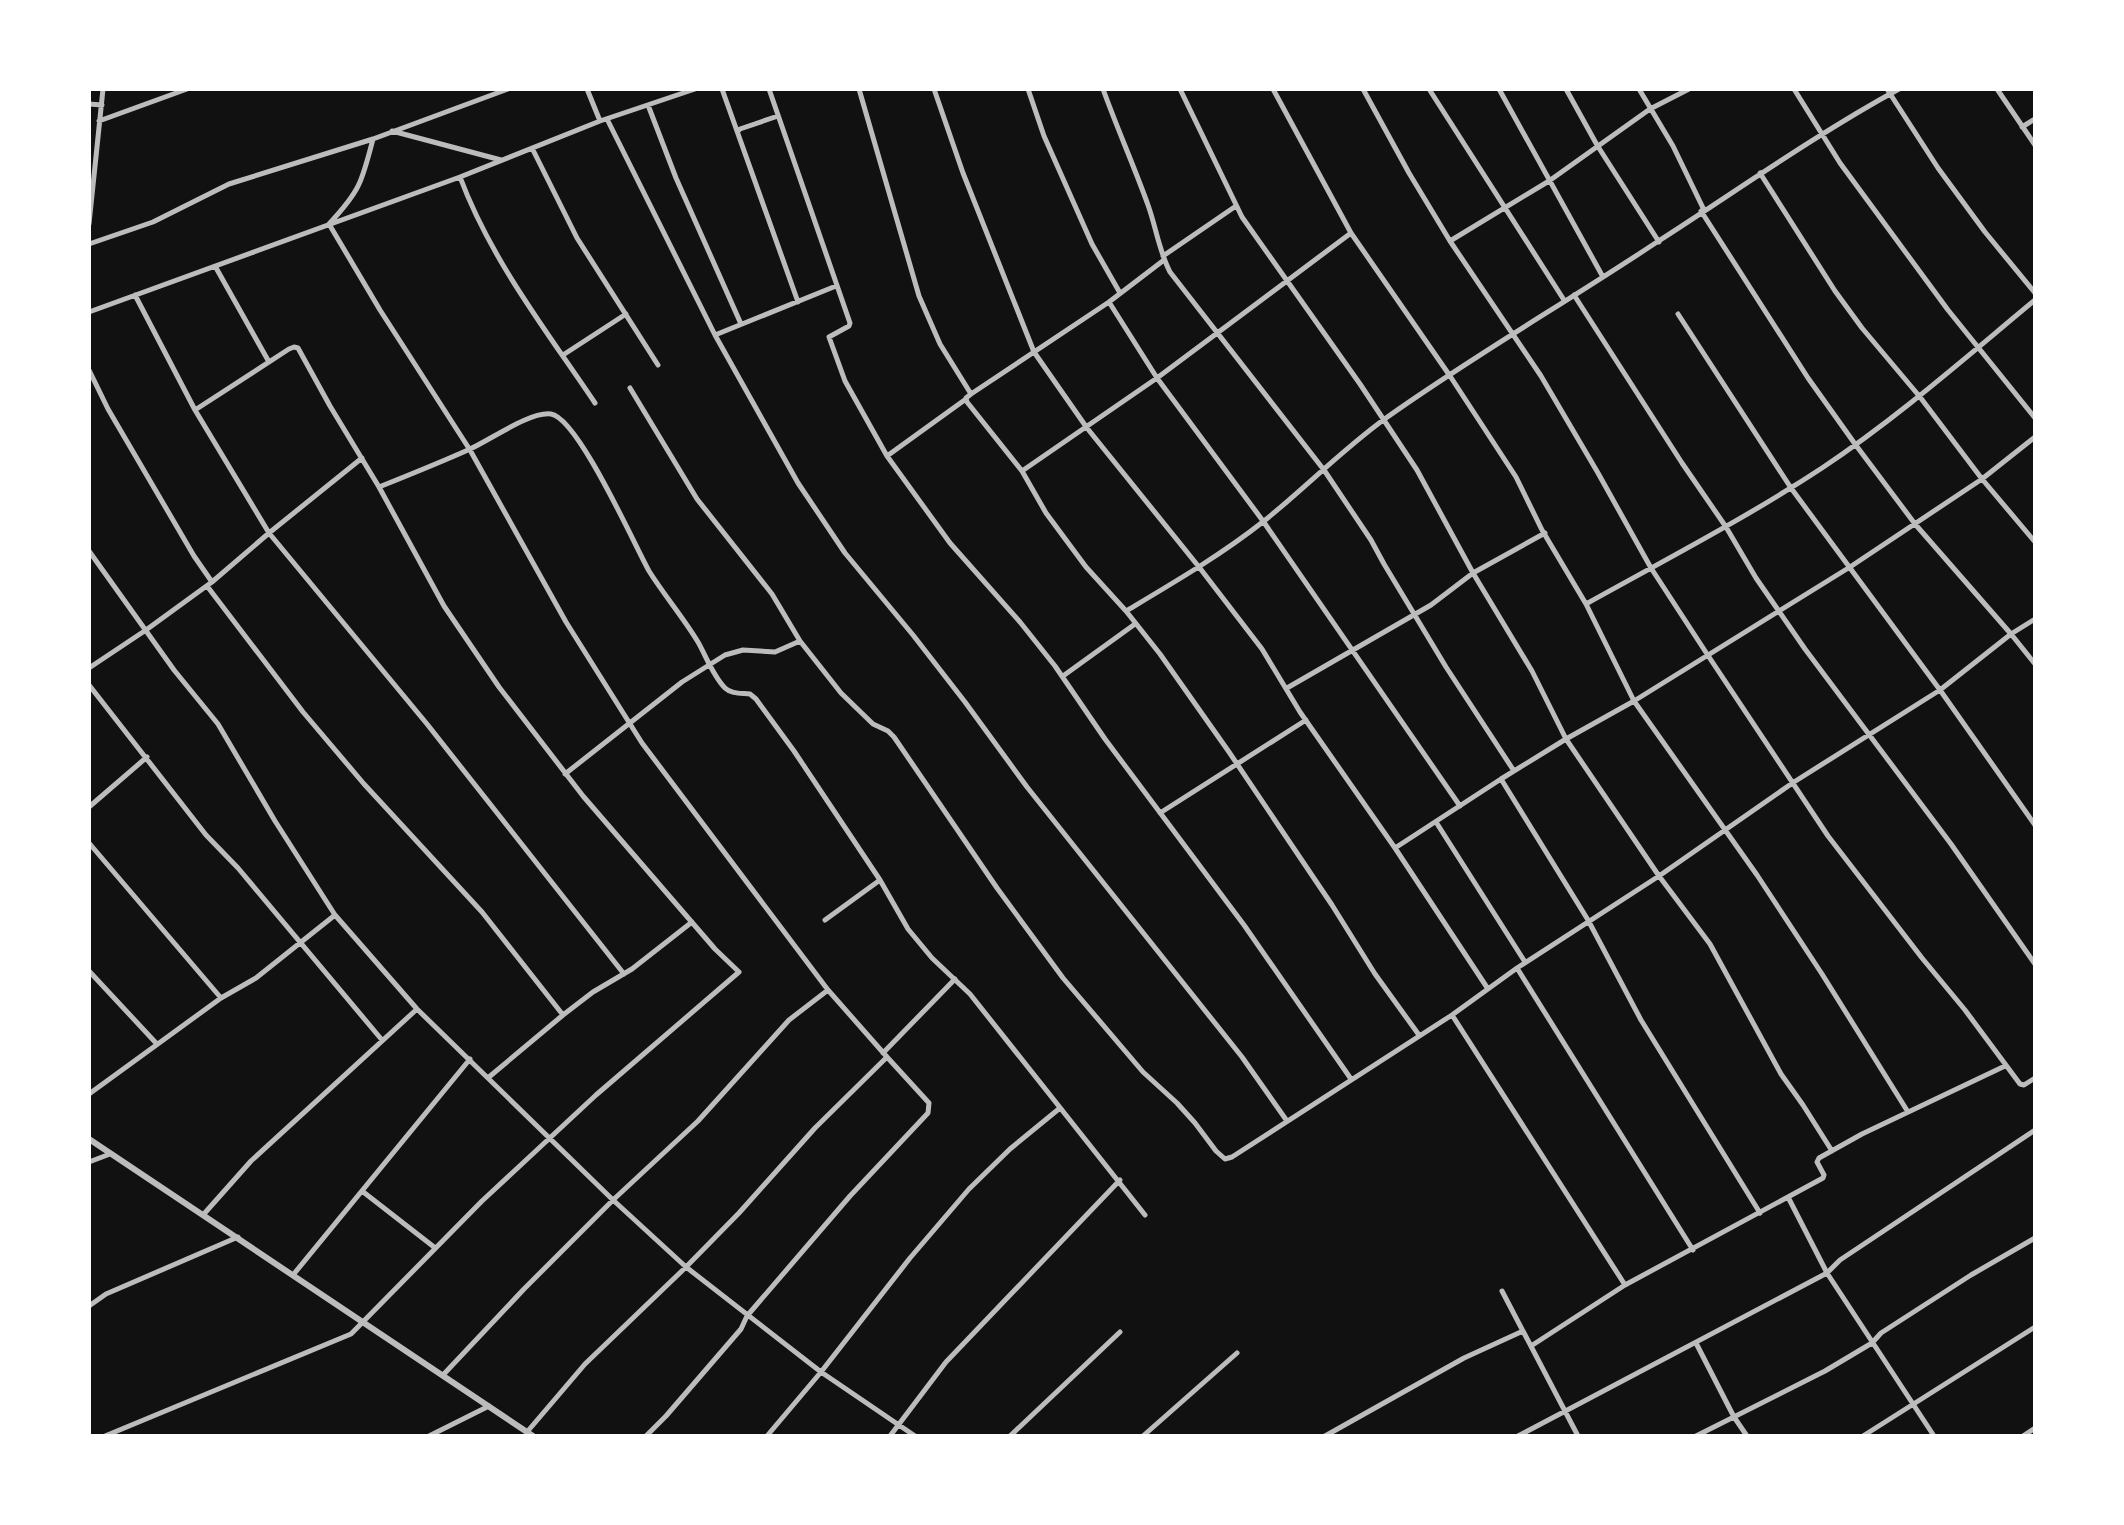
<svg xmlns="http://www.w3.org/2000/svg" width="2124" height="1525" font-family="'Sofia Sans Condensed',sans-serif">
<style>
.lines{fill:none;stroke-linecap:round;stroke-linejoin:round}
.minor{stroke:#bcbcbc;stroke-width:5}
.tertiary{stroke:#bcbcbc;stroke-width:6}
</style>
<rect width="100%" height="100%" fill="#111"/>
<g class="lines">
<path class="minor" d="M587 89 600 121
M722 89 798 302
M769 89 850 323 849 326 829 337 845 381 887 456 950 543 1020 622 1055 666 1105 739 1244 925 1351 1079
M859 89 919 296 940 344 971 394
M934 89 963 173 1034 352 1087 428 1199 567 1262 649 1300 712 1395 848 1488 989
M1028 89 1044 136 1092 244 1120 293
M1103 89C1117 128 1134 166 1148 205 1156 227 1159 251 1170 272L1324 470 1371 540 1384 564 1446 667 1514 771
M1180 89 1242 217 1360 384 1417 470 1473 573 1532 671 1566 739 1659 876 1710 944 1781 1074 1803 1105 1832 1151
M1273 89 1351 233 1450 376 1516 477 1542 530 1586 604 1634 701 1757 875 1822 974 1908 1112
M1363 89 1409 173 1450 241 1541 376 1598 473 1651 568 1707 654 1828 836 1922 958 1965 1010 2020 1084 2024 1085 2035 1078
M1429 89 1564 300
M1499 89 1603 277
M1566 89 1597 145 1659 242
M1639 89 1673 146 1704 210
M1794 89 1840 163 1948 310 2035 418
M1887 89 1938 168 1985 232 2035 293
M1997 89 2035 145
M89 104 102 105
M648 105 676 178 741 324
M607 119 715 335 798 483 845 553 913 635 965 702 1027 787 1242 1057 1287 1121
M99 121 187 89
M2022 127 2035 119
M392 131 501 160
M738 131 740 129 778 116
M373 139C362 182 360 191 329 224L380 310 470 450 566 622 642 743 828 990 887 1057 815 1128 739 1213 686 1267 585 1364 527 1432
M532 148 577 238 658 365
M1760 173 1835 291 1862 328 1920 397 1982 479 2035 542
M460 177C491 260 546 330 595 403
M1701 211 1808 378 1855 444 1915 524 2011 634 2035 664
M89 224 103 89
M1450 241 1549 181 1650 109 1689 89
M89 244 153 222 229 184 373 139 508 89
M1163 256 1236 206
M1164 260 1109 302 1157 378 1263 521 1460 806
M215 266 269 362
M135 295 195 410 269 533 427 724 624 974
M1574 295 1682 463 1726 527 1756 578 1805 649 1951 844 2035 964
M89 312 460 177 600 121 695 89
M1678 314 1791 488 1940 690 2035 825
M715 335 836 286
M563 355 626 314
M89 370 108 409 194 556 212 582
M630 388 697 499 772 594 800 641 841 693 873 724 888 731 894 737 997 888 1063 978 1143 1072 1177 1103 1195 1123 1216 1151 1225 1159 1232 1157 1452 1015 1517 968 1659 876 1794 782 1940 690 2011 634 2035 619
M971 394 966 398 967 402 1022 471 1046 513 1086 567 1126 611 1160 654 1229 752 1332 905 1375 974 1419 1035
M971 394 1109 302
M887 456 966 399
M1022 471 1157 378 1351 233
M379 487C409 475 439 463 468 450 489 441 530 411 551 414 578 418 634 544 649 571 664 595 683 617 698 642 706 656 713 676 725 688 731 694 741 693 750 694L756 699 794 751 880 880 908 929 932 958 970 994 1145 1215
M89 551 174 670 218 724 275 821 335 915 417 1009 613 1200 686 1267 821 1372 915 1436
M207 586 303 712 364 784 482 912 563 1015
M1586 604C1665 560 1746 518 1822 468 1897 418 1965 358 2035 300
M1126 611C1173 583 1221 555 1264 521 1305 488 1343 449 1386 418 1473 356 1567 302 1657 242 1738 190 1815 135 1899 89
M89 668 146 630 212 582 269 533 362 458
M1063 676 1135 624
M89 685 206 835 238 868 382 1040
M1287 688 1431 605 1473 573 1545 533
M565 774 682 682 725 655 743 650 775 652 800 641
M1501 779 1588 920 1641 1020 1760 1213
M89 807 147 757
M1160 813 1306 720
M1436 822 1525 962
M89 843 221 998
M1395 848 1501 779 1566 739 1634 701 1850 567 1982 479 2035 437
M825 920 880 880
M1517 968 1693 1250
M89 971 156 1043
M1452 1015 1625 1285
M883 1053 955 979
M489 1077 563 1015 593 992 632 969 692 922
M89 1094 221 998 256 978 335 915
M89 1162 110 1154
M362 1191 434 1247
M1788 1197 1827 1273 1934 1436
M203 1215 251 1161 417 1009
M293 1275 470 1059
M1502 1291 1578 1436
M89 1306 106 1294 238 1237
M1696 1343 1734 1417 1747 1436
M1531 1346 1625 1285 1823 1178 1824 1175 1817 1162 1819 1158 1862 1134 2005 1066
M443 1375 524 1289 613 1200 698 1121 789 1020 828 990
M105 1436 351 1334 482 1201 596 1095 739 972 715 949 583 796 499 687 444 606 379 487 330 406 298 348 294 347 289 349 195 410
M429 1436 489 1406
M646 1436 666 1416 741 1329 747 1316 850 1196 928 1113 929 1103 887 1057
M767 1436 821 1372 910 1258 969 1189 1010 1149 1060 1108
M890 1436 946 1362 1120 1180
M1010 1436 1120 1332
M1143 1436 1237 1353
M1325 1436 1464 1358 1523 1331
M1518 1436 1827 1273 1840 1260 2035 1130
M1696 1436 1825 1371 1872 1343 1881 1333 1971 1275 2035 1238
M1863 1436 2035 1327
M2023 1436 2035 1428"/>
<path class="tertiary" d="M89 1139 533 1436"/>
</g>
<rect width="2124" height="1525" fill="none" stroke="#ffffff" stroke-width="182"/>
</svg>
